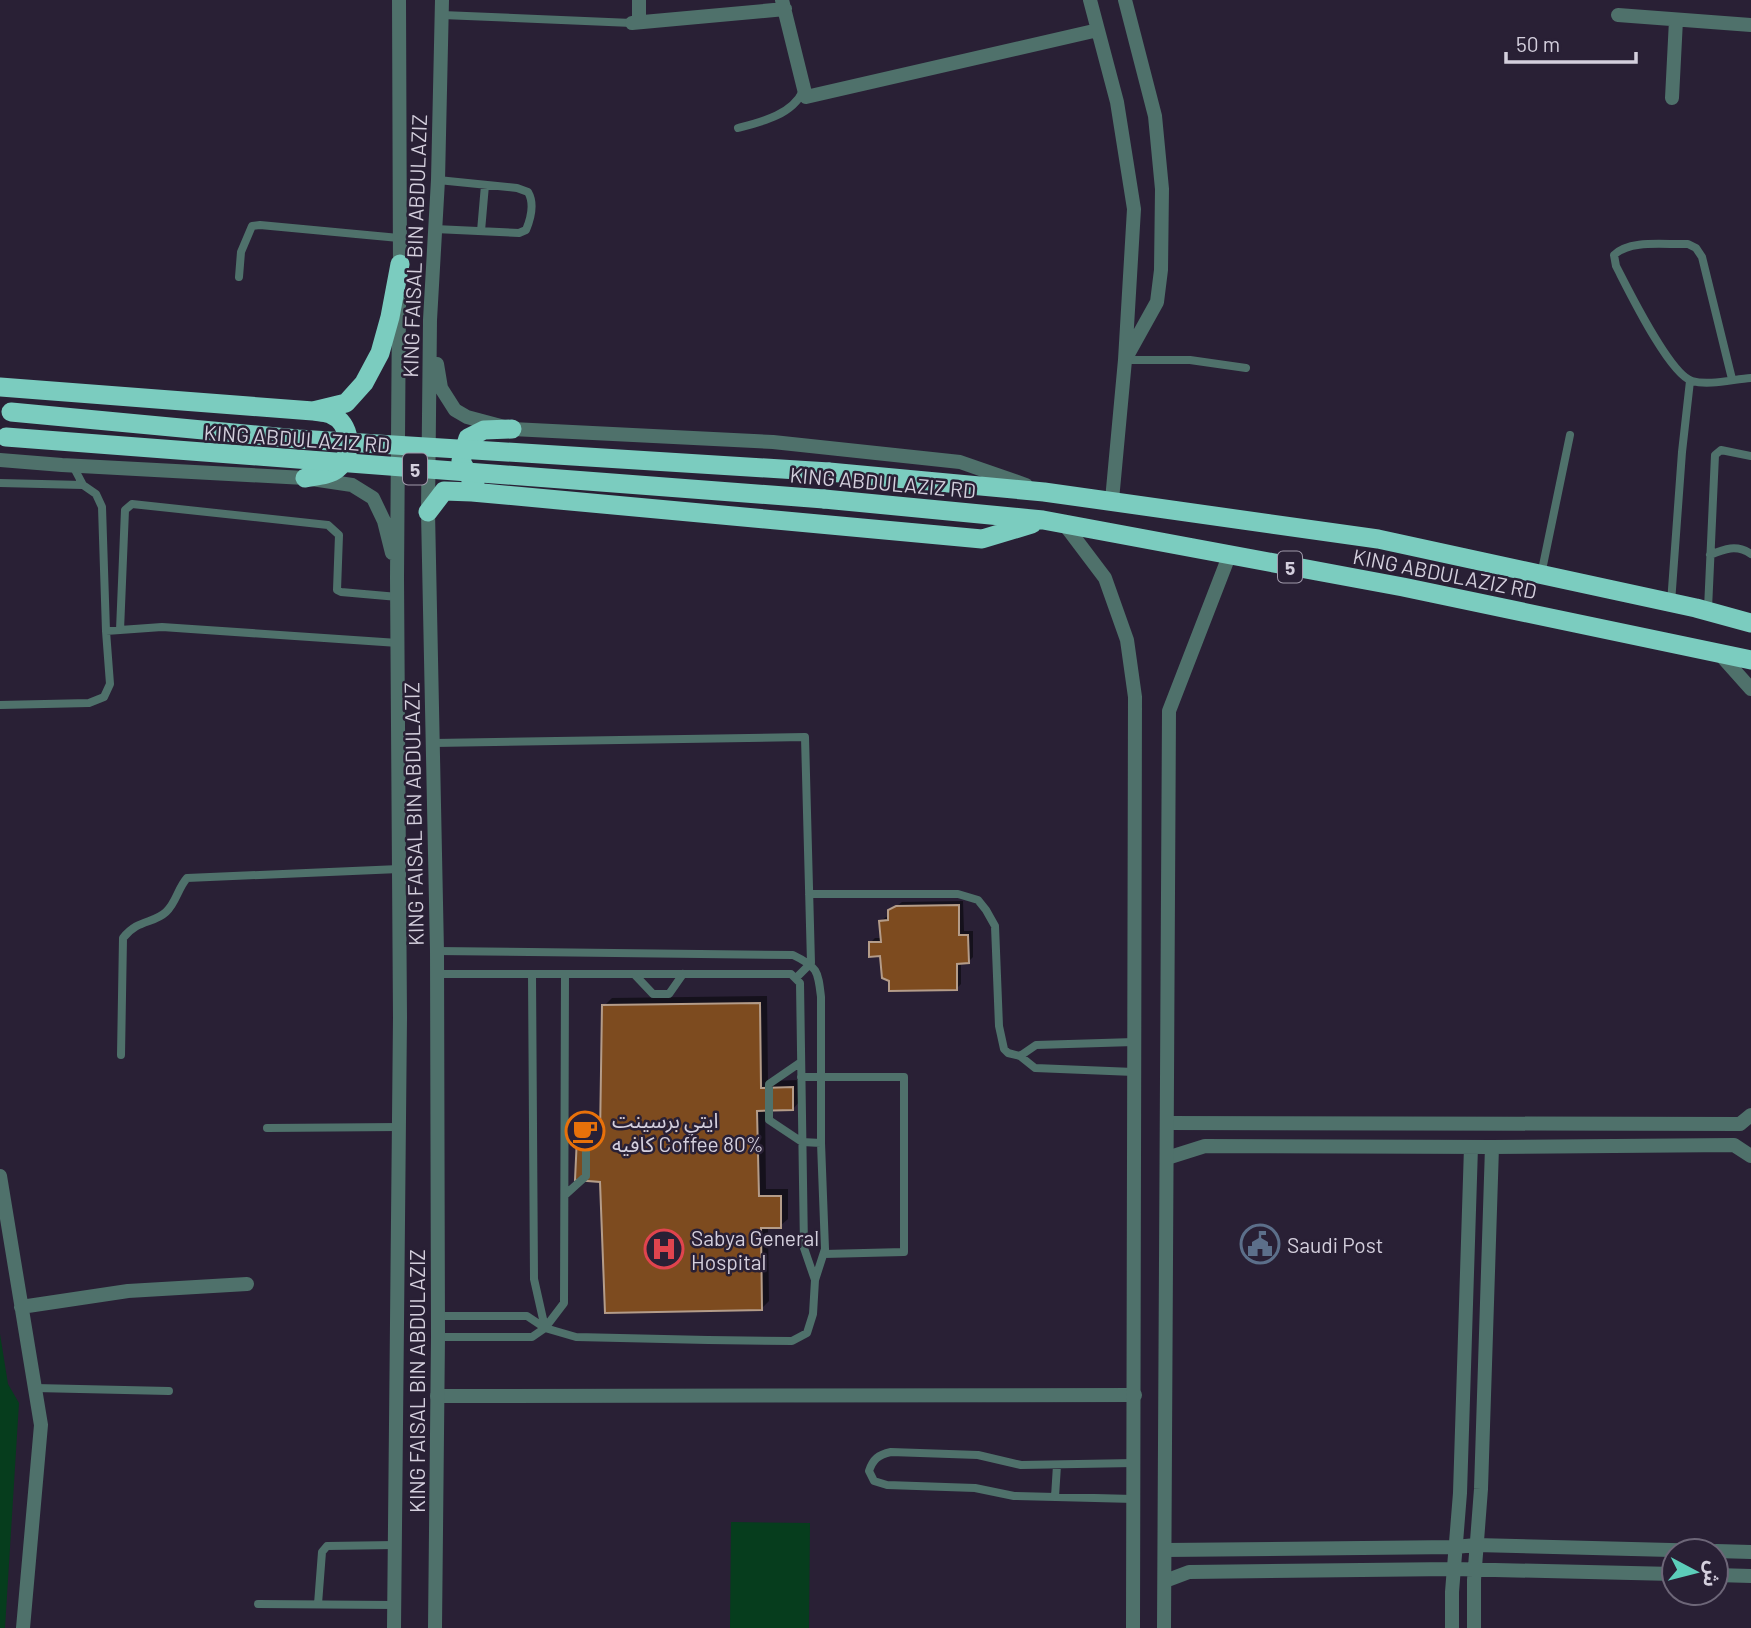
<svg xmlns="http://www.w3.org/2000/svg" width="1751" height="1628" font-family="Barlow,'Noto Sans Arabic',sans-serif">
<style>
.green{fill:#063d1d}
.shadow{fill:#0007}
.building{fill:#7d4b1f;stroke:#b49c89;stroke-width:2}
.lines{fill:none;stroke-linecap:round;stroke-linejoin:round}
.service{stroke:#4f716b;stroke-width:8}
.minor{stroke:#4f716b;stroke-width:14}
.tertiary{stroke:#4f716b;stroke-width:14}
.trunk{stroke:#7bccbf;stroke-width:19}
.trunk-bridge{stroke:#7bccbf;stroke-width:19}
.labels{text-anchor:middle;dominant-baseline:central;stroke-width:5;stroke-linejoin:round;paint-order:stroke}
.shield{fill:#292035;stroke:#a19aab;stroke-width:2}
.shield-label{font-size:19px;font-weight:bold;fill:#d4cfdd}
.street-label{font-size:21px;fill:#d4cfdd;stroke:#292035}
.poi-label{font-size:21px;fill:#d4cfdd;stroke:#292035;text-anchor:start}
</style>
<rect width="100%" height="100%" fill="#292035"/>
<path class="green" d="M0 1334 8 1384 19 1403 5 1628H0Z
M731 1522 810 1523 809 1628H730Z"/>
<path class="shadow" d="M963 901 964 931H973V957L968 962H961V984L956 989 891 979 882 954 870 943 875 938H882L881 921 886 917 890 916V911L902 902Z
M767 996 768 1081 800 1080V1101L793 1109H765L766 1189H788V1219L780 1226 768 1227 769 1301 761 1309 602 1180 579 1138 587 1130H601L604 1006 612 998Z"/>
<path class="building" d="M959 905V935H968L969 963 957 964V990L889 991V981L882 978 880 956 869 957V942H881L879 921 888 920V910L896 906Z
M760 1003 761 1088 793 1087V1110L757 1111 759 1196H781V1228H761L762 1310 605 1313 600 1182 575 1180 577 1137 600 1138 602 1005Z"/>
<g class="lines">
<path class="service" d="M442 15 632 23
M738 128C761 122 792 115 803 91
M435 229 519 233 526 230C531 218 535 204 528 192L517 188 438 180
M481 231 485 185
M239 277 241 252 252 226 260 225 399 238
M1125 360H1190L1246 368
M1732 379 1702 257 1696 248 1688 244C1666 245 1630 239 1614 255L1616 266C1628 289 1669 374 1692 381 1709 386 1734 379 1751 378
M73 466 83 485 96 494 102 507 106 631
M0 483 83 485
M1710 555C1724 549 1737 544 1751 554
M1541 575 1570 435
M1671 603 1682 452 1690 381
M1708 609 1715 455 1721 450 1751 456
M120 630 125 510 132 504 328 525 339 535 337 590 341 592 398 597
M0 705 89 703 104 697 110 684 106 631 162 627 398 643
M434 743 805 737 811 963 796 978
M809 894H958L978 900 986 910 995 926 999 1026 1004 1049 1008 1053 1020 1056 1035 1068 1134 1072
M437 951 793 955C818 967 818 971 821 997V1143L825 1249 815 1280 813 1314 807 1333 792 1341 708 1340 576 1337 545 1328
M437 974H791L800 983 804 1248 815 1280
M532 974 534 1279 545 1328
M635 975 653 994H669L683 974
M121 1055 123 938C138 919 153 924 166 912 176 903 178 888 187 878L399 869
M1020 1056 1036 1045 1134 1042
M801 1062 769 1084V1120L802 1142 821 1143
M801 1077H904V1252L824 1254
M267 1128 399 1127
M565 1195 586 1176V1143L565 1121
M438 1316H527L545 1328 532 1337H438
M545 1328 564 1303 565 974
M35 1388 169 1391
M1055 1497 1057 1465
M1134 1499 1014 1496 975 1488 887 1485 874 1481 869 1471C873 1459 878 1455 891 1452L978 1455 1021 1465 1134 1463
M258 1604 394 1605
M318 1604 322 1552 327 1546 395 1545"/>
<path class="minor" d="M782 0 806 97 1098 30
M1090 0 1117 102 1134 209 1125 360 1112 500
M1125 0 1155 116 1162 189 1161 270 1157 302 1127 356
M1618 15 1751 25
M639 22V0
M632 23 785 9
M1672 98 1676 20
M1718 652 1751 689
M1167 1123 1740 1124 1751 1115
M1167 1158 1205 1146 1492 1147 1734 1145 1751 1156
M0 1176 41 1425 23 1628
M21 1307 128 1291 247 1284
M437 1396 1135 1395
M1165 1550 1455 1547 1476 1545 1710 1551
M1716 1551 1751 1552
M1716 1575 1751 1576
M1165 1581 1189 1572 1453 1569 1674 1574
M1452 1628V1592L1460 1493 1471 1147
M1474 1628V1580L1481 1489 1492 1147"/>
<path class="tertiary" d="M399 0 400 272
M437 364 441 388 455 410 467 417 512 429 773 442 960 462 1026 485
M0 460 62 465 305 478 352 485 373 498 384 521 392 553
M1065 525 1105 578 1127 640 1135 697 1133 1628
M394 1628 400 1017 397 578 399 302
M435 1628 438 1337 437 951 428 512 430 320 438 180 442 0
M1164 1628 1169 711 1229 556"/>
<path class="trunk" d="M0 387 313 411 346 403 364 383 380 353 390 317 400 264
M829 472 1044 492 1378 539 1696 608 1751 623
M305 478C314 476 330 475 337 469 354 455 352 423 330 414 325 412 318 412 313 411
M475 483 472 481 461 461 468 438 484 430 512 429
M824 499 1043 520 1403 587 1751 660
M428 512 444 491 472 492 982 539 1032 524"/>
<path class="trunk-bridge" d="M11 412 298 439 829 472
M6 437 824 499"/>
</g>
<defs>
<symbol id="cafe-ring" viewBox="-11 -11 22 22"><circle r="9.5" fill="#292035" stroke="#e8710a" stroke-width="1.5"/><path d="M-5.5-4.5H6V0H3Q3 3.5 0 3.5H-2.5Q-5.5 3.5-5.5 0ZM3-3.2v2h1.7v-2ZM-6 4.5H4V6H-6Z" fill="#e8710a"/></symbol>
<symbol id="civic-ring" viewBox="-11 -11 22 22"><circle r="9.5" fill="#292035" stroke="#5c6f8a" stroke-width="1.5"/><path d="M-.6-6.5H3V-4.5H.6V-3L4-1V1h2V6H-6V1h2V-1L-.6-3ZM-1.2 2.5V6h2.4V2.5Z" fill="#5c6f8a"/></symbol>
<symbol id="hospital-ring" viewBox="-11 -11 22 22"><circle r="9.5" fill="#292035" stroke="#e0444e" stroke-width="1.5"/><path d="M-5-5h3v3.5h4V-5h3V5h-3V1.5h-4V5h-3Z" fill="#e0444e"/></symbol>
</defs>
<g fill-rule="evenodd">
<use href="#cafe-ring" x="563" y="1109" width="44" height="44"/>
<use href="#civic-ring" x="1238" y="1222" width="44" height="44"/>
<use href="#hospital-ring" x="642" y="1227" width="44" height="44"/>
</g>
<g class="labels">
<g class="shield">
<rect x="403" y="453.5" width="24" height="31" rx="5"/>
<rect x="1278" y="551.5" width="24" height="31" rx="5"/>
</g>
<g class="shield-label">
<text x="415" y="469">5</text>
<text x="1290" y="567">5</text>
</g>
<g class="street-label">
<text transform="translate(414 246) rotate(-88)">KING FAISAL BIN ABDULAZIZ</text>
<text transform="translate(297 438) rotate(4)">KING ABDULAZIZ RD</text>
<text transform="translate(883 482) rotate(5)">KING ABDULAZIZ RD</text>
<text transform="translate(1445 573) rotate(11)">KING ABDULAZIZ RD</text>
<text transform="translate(413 814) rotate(-91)">KING FAISAL BIN ABDULAZIZ</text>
<text transform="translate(416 1381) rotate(-90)">KING FAISAL BIN ABDULAZIZ</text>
</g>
<g class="poi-label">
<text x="612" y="1119">ايتي برسينت<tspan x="612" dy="24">كافيه Coffee 80%</tspan></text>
<text x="691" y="1237">Sabya General<tspan x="691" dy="24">Hospital</tspan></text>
<text x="1287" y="1244">Saudi Post</text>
</g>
</g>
<g transform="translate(1695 1572) rotate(97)"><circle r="33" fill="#292035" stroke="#6d6678" stroke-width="2"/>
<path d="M0-5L12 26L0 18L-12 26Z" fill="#5cceba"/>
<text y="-10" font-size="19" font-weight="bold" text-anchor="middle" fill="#d4cfdd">ش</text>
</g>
<path d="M1506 52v10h130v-10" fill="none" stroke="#d4cfdd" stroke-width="3.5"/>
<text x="1516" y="52" font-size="21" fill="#d4cfdd" stroke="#292035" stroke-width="5" paint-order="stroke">50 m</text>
</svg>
